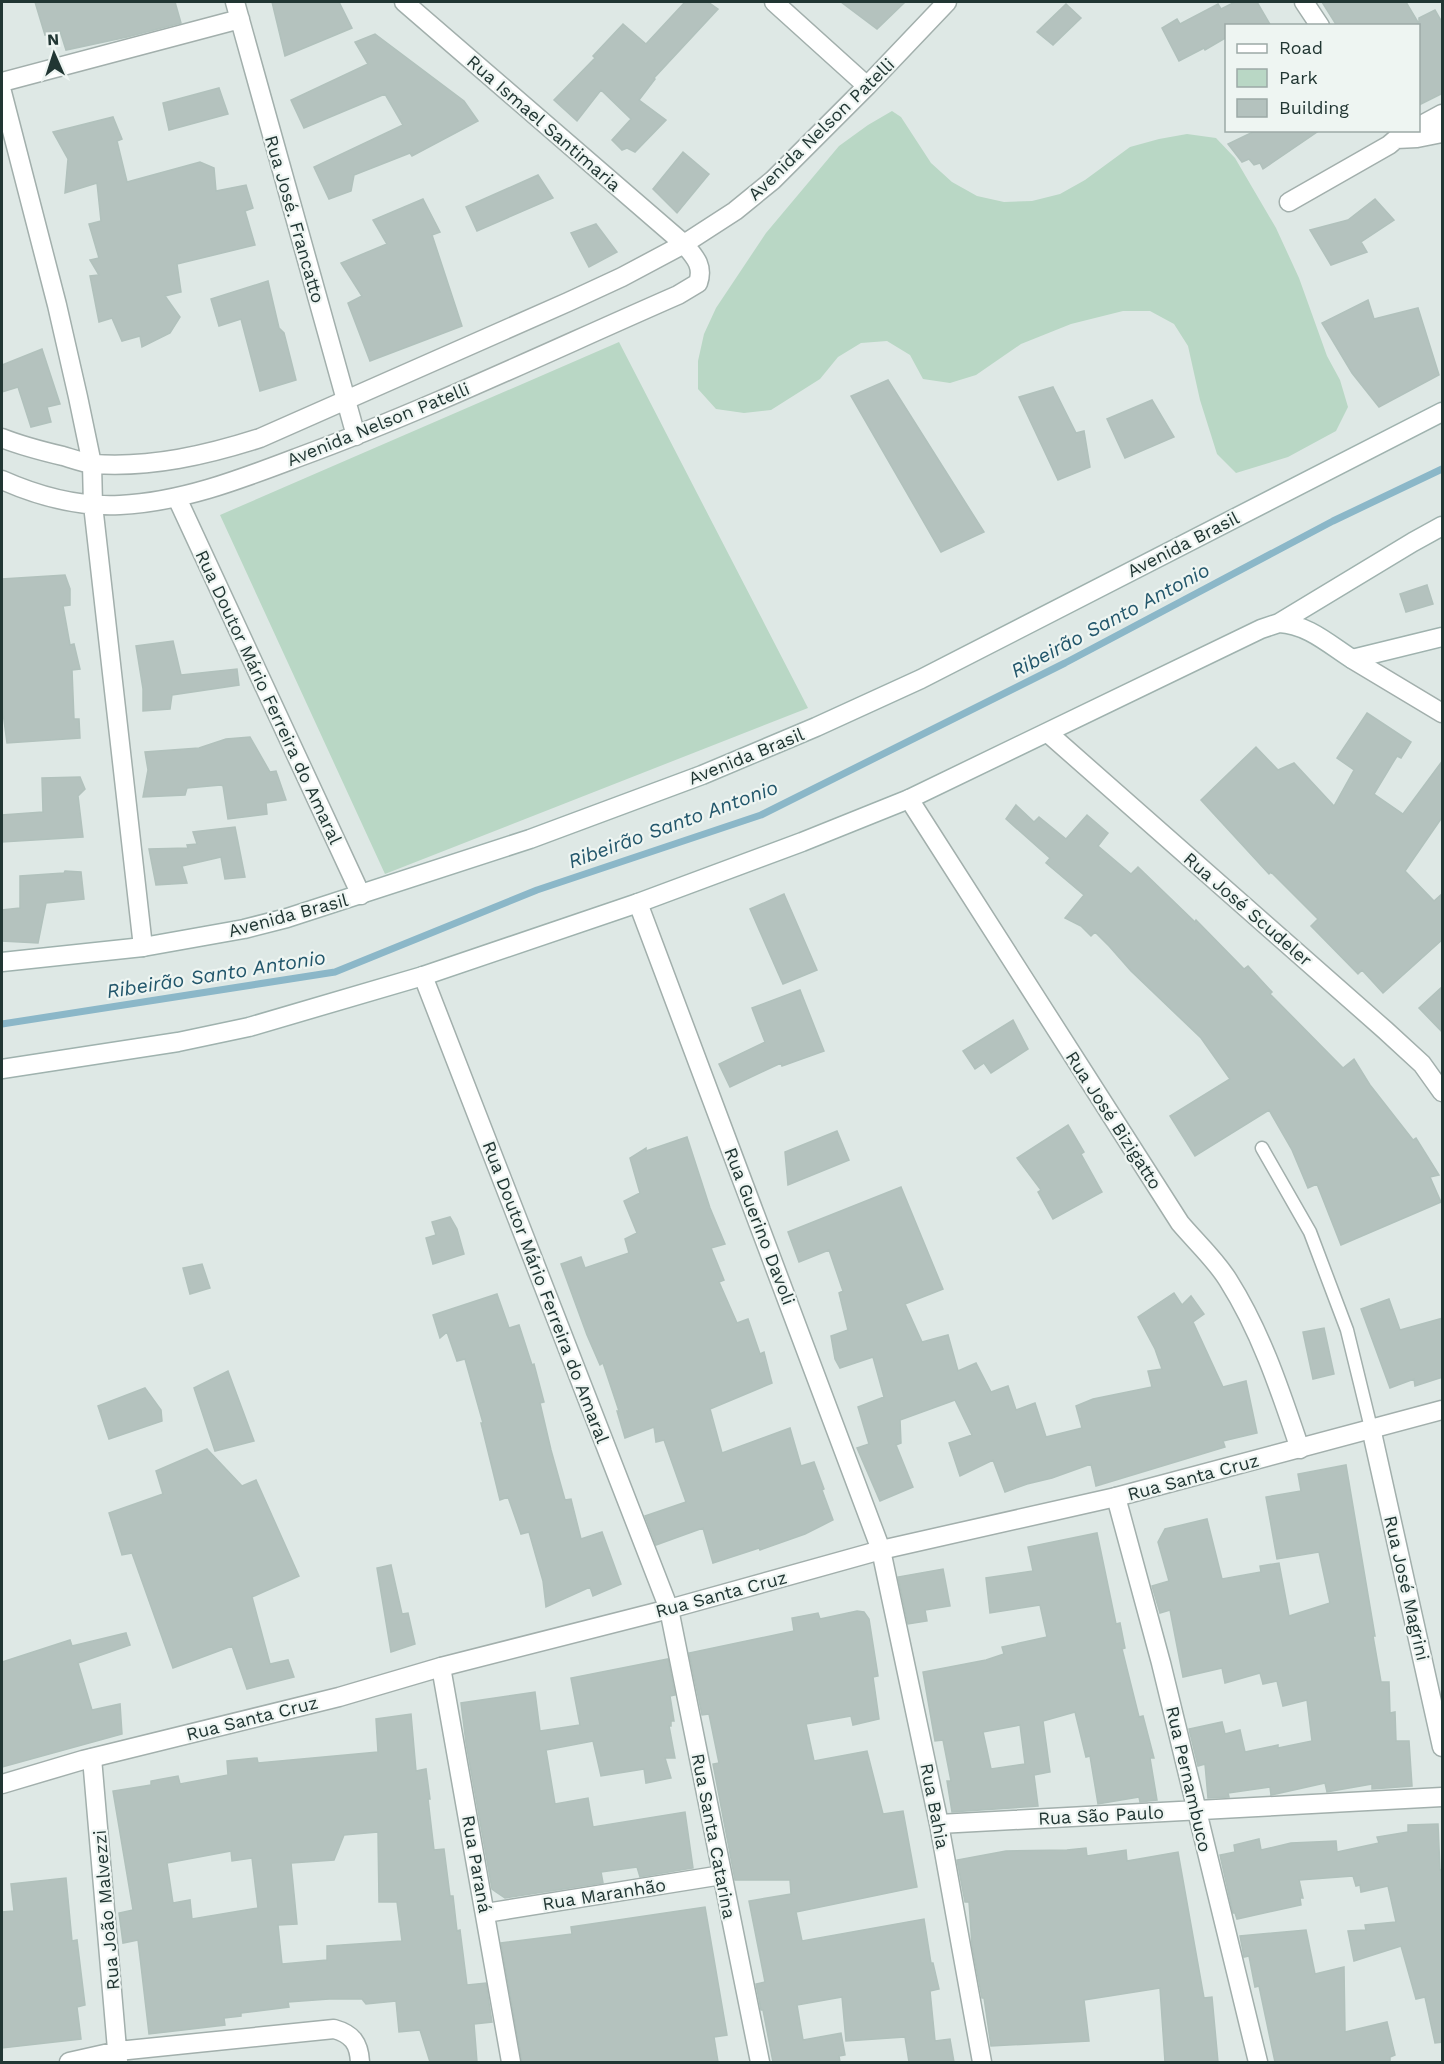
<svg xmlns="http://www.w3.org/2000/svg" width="1444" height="2064" font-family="'Work Sans',sans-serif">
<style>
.green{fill:#b9d7c5}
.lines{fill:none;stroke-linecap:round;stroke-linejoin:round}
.stream{stroke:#8bb7c8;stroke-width:7}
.building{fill:#b4c2be;stroke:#b1c1bc;stroke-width:1.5;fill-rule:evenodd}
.service-casing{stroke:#a2afac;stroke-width:15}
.minor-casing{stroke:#a2afac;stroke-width:21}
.tertiary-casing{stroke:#a2afac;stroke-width:21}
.secondary-casing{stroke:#9fb2ae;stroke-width:21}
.service{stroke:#fff;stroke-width:12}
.minor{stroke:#fff;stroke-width:18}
.tertiary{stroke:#fff;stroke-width:18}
.secondary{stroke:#fff;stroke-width:18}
.labels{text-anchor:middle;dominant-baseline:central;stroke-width:4.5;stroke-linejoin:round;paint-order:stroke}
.street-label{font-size:18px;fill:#213633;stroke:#eef5f2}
.water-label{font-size:20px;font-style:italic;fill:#22566b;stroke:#eef5f2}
</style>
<rect width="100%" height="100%" fill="#dee8e5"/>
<path class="green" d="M892 111 901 117 931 163 952 182 977 196 1004 202 1032 201 1060 194 1085 180 1130 147 1159 139 1187 134 1216 138 1235 158 1276 228 1299 278 1327 356 1340 380 1348 407 1336 431 1288 457 1236 473 1217 454 1200 400 1188 346 1174 324 1150 311H1123L1071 324 1021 344 976 375 950 383 923 379 910 355 887 341 861 343 838 357 820 379 771 410 744 413 716 409 698 389V361L704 334 716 308 766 233 839 146 868 125Z
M619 342 808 708 385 874 220 515Z"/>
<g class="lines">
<path class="stream" d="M2 1024 335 972 537 890 761 815 1065 663 1333 521 1442 469"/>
</g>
<path class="building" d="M35 2H175L181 23 127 37 66 50 60 31 45 35Z
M272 2H339L352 28 285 56Z
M685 2H708L718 9 654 78 655 79 639 100 666 120 635 152 627 148 622 150 612 140 631 119 601 90 577 121 554 100 595 58 593 56 623 24 646 44Z
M841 2H905L877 29Z
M1235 2H1257L1271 26H1227V37L1205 50 1204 48 1179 61 1162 28 1177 19 1180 24 1218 4 1221 9Z
M1322 2H1406L1419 24V18L1435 10 1443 24V93L1419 105V26H1337Z
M1066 4 1081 18 1053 45 1037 32Z
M375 34 464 101 478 121 412 156 410 153 354 175 351 191 329 199 314 167 403 125 385 94 304 128 291 100 368 64 355 42Z
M219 88 228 114 169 130 163 103Z
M113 117 122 139 117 141 127 182 200 162 214 168 216 191 246 185 253 208 245 211 255 245 177 264 181 292 165 296 180 317 170 333 142 347 140 336 122 341 112 318 99 322 90 276 99 275 90 260 99 258 89 224 101 221 97 183 65 193 68 159 53 132Z
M1257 130H1320L1263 169 1260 163 1254 165 1249 159 1242 162 1228 144Z
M683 152 709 174 677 213 653 189Z
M538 175 553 198 477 231 466 207Z
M423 199 440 232 432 235 462 326 370 361 348 303 362 296 341 263 387 244 373 220Z
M1375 199 1394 220 1361 242 1367 252 1331 265 1310 230 1348 220Z
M596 224 617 252 589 267 571 233Z
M268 281 279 328 284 333 296 380 260 391 241 319 219 326 211 299Z
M1368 300 1374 319 1418 308 1439 375 1379 407 1352 373 1322 323Z
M42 349 60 404 47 407 51 422 31 427 18 387 2 392V365Z
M888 380 984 532 941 552 851 396Z
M1053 387 1076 433 1084 431 1090 467 1058 480 1019 397Z
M1152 400 1174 437 1125 458 1107 419Z
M65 575 70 589V605L63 606 70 645 74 644 80 669 72 670 74 719H79L80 738 7 743 2 705V579Z
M1427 585 1433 604 1406 612 1400 594Z
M173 641 181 675 237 669 239 685 172 695 170 709 143 711V689L136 646Z
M1367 713 1411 742 1401 758 1397 756 1374 794 1403 814 1443 760V816L1405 871 1434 901 1443 893V939L1383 993 1362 970 1358 974 1311 926 1318 919 1271 872 1269 874 1201 800 1256 747 1278 770 1294 763 1334 806 1354 770 1337 758Z
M250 737 270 772 276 771 286 800 266 803 267 814 228 819 223 786 221 785 187 788 185 795 143 797 148 770 145 752 199 748 226 739Z
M80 777 85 789 78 796 83 837 2 842V815L43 812 42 778Z
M1016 805 1034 822 1039 817 1066 839 1087 815 1108 833 1098 846 1131 874 1138 867 1195 922 1196 920 1244 969 1248 966 1272 992 1270 994 1343 1068 1354 1059 1370 1085 1413 1140 1416 1138 1439 1175 1430 1177 1441 1202 1341 1245 1317 1184 1308 1188 1292 1150 1269 1110 1195 1156 1170 1116 1230 1079 1201 1038 1131 971 1109 946 1095 932 1091 936 1081 926 1065 918 1084 895 1046 863 1050 858 1006 819Z
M235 827 245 877 225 879 221 857 182 866 187 883 156 885 149 849 188 848 187 845 197 844 193 832Z
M65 871 81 872 84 899 46 903 38 943 2 941V910L20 908V876L64 873Z
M784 894 817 970 783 984 750 909Z
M1443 986V1033L1419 1008Z
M800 990 824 1051 782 1066 781 1063 730 1087 719 1064 765 1042 752 1008Z
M1013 1020 1028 1049 991 1073 984 1063 975 1069 963 1051Z
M1068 1125 1084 1152 1081 1154 1102 1192 1053 1219 1038 1192 1041 1190 1017 1158Z
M837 1131 849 1160 788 1185 785 1152Z
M687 1137 710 1208 725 1244 711 1248 724 1280 719 1282 737 1323 748 1319 760 1354 764 1352 772 1383 710 1409 722 1453 790 1428 801 1466 814 1462 824 1489 822 1490 833 1520 805 1534 760 1550 759 1548 713 1563 703 1528 656 1545 645 1516 686 1502 664 1440 656 1442 654 1427 625 1438 617 1411H619L603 1363 600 1365 587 1335 561 1264 581 1257 585 1268 629 1253 625 1239 637 1233 624 1201 640 1193 630 1158 646 1148V1151Z
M901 1187 943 1289 905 1304 922 1342 948 1335 958 1371 976 1363 991 1392 1008 1386 1016 1410 1035 1403 1046 1437 1082 1428 1076 1406 1093 1399 1152 1387 1148 1371 1162 1369 1155 1349 1138 1317 1174 1293 1182 1305 1191 1296 1204 1314 1193 1322 1223 1387 1246 1381 1257 1433 1223 1441 1225 1447 1096 1486 1091 1464 1052 1478 1027 1484 1005 1492 993 1460 960 1476 949 1443 972 1435 955 1400 900 1420 901 1443 896 1445 913 1487 880 1501 857 1448 869 1444 858 1407 884 1397 873 1357 840 1368 835 1359 831 1336 848 1330 839 1293 843 1291 829 1250 799 1262 788 1232Z
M450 1217 457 1229 464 1254 433 1264 426 1238 436 1235 432 1222Z
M202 1264 210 1288 190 1294 183 1268Z
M497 1294 509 1328 519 1325 532 1365 534 1364 544 1402 540 1403 551 1450 565 1500 571 1499 581 1539 602 1532 621 1584 593 1596 590 1587 546 1607 543 1581 529 1532 521 1534 508 1497 500 1500 481 1423H483L465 1359 457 1361 447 1332 440 1338 433 1315Z
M1389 1299 1400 1330 1443 1318V1377L1415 1386 1414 1379 1390 1388 1361 1309Z
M1324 1328 1334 1374 1313 1379 1303 1332Z
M228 1371 254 1441 215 1451 194 1388Z
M145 1388 161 1410 162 1421 109 1439 98 1406Z
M207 1449 242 1486 256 1480 299 1576 252 1597 270 1664 288 1660 294 1677 247 1689 232 1646 173 1668 132 1553 122 1555 109 1513 163 1494 156 1471Z
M1346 1465 1375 1636H1373L1381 1682H1389L1390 1713 1395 1712 1396 1741H1409L1412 1786 1372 1789V1784L1327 1792 1325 1783 1271 1795 1270 1787 1228 1793 1229 1797 1208 1798 1205 1764 1198 1766 1189 1729 1222 1722 1225 1734 1240 1730 1245 1752 1278 1745V1748L1312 1741 1307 1700 1283 1706 1277 1681 1263 1684 1260 1673 1225 1683 1222 1668 1183 1677 1170 1610 1160 1613 1152 1586 1169 1581 1158 1542 1165 1529 1207 1519 1222 1579 1261 1572 1260 1566 1279 1563 1289 1616 1330 1603 1319 1552 1277 1559 1266 1497 1301 1491 1298 1474Z
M1097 1533 1116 1624 1120 1623 1125 1648 1122 1649 1139 1717 1143 1716 1154 1758H1150L1157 1800 1140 1802 1139 1797 1098 1804 1090 1756 1086 1757 1075 1712 1043 1721 1050 1772 1034 1775 1038 1806 952 1812 947 1781H951L943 1740 935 1741 923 1672 986 1660 1004 1654 1002 1647 1047 1637 1040 1605 990 1613 986 1578 1033 1571 1028 1547ZM1020 1725 1025 1764 991 1769 983 1732Z
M391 1565 402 1614 408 1613 415 1644 391 1652 377 1568Z
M943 1569 950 1606 925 1610 927 1621 908 1624 898 1577Z
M857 1611 864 1612 869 1619 878 1676 873 1677 879 1719 853 1725 851 1716 806 1724 814 1761 867 1751 883 1814 903 1811 917 1887 796 1912 802 1941 924 1919 931 1963H933L939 1989 930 1991 935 2041 950 2039 954 2062H909L905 2037 846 2041 842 1997 797 2005 803 2040 841 2033 845 2055 839 2056 840 2062H773L763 2010H761L756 1984 765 1982 749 1901 791 1894 790 1880H735L713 1764 719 1763 709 1714 702 1715 689 1653 794 1631 792 1618 818 1613 820 1619Z
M126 1633 130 1645 78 1663 92 1710 120 1704 122 1734 2 1767V1662L70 1640 72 1646Z
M668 1659 675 1695 670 1696 674 1721H671V1726H669L675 1758H665L671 1778 646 1783 644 1769 601 1776 593 1741 546 1750 555 1804 588 1798 593 1827 685 1812 693 1868 640 1877 637 1867 601 1872 603 1883 505 1898 496 1892 492 1889 466 1743 461 1703 535 1692 540 1731 580 1725 571 1678Z
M411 1714 416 1771 426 1769 430 1799H428L434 1850 444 1849 450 1896H453L457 1931 460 1930 467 1985 486 1983 492 2022 474 2024 477 2062H430L420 2030 399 2032 396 2001 366 2004 362 1999H329L288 2002 289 2007 241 2013V2016L224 2018 225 2025 149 2034 138 1940 123 1943 119 1913 133 1910 113 1791 151 1785V1781L178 1776 180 1784 228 1775 227 1761 257 1758 258 1763 378 1752 376 1719ZM378 1832 379 1902H397L402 1941 327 1946V1960L282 1964 278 1925 297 1924 291 1863 334 1860 344 1835ZM231 1851 232 1861 252 1858 258 1908 192 1919 190 1900 173 1903 167 1863Z
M1438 1824 1440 1870 1443 1869V2042L1435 2043 1425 1997 1416 1999 1401 1946 1354 1961 1348 1931 1366 1930 1365 1925 1396 1922 1388 1886 1361 1892 1360 1885 1356 1886 1353 1876 1299 1880 1303 1898H1300L1301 1905 1237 1919 1235 1913H1233L1220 1855 1235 1852 1234 1845 1259 1839 1261 1850 1291 1843 1336 1841 1337 1852 1379 1843 1377 1837 1408 1832V1825Z
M1086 1848 1087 1856 1126 1850 1127 1861 1178 1852 1204 1998 1212 1997 1218 2062H1165L1160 1988 1084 2000 1089 2041 991 2046 984 1998H982L972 1945 969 1902H965L957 1860 1006 1851 1067 1850Z
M66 1878 72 1941 77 1940 85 2005 77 2007 81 2039 2 2048V1912L14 1911 11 1884Z
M705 1907 727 2035 714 2037 718 2062H522L501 1943 572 1934 571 1927Z
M1306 1930 1315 1974 1344 1967 1345 2032 1387 2022 1395 2055 1390 2057V2062H1275L1259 1986 1255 1987 1249 1956 1244 1957 1240 1936Z"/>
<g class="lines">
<defs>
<path id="service" d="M1262 1148 1310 1232 1347 1330 1371 1428"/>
<path id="minor" d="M235 2 356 436
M774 2 867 86
M1304 2 1320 26
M2 82 240 19
M2 92 57 305 78 397 92 464 93 505 143 947
M1418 127 1442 114
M1289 202 1389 145 1396 139 1417 138 1442 133
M2 438C22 446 42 451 63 456 73 459 84 463 94 464 151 468 207 455 260 438L568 302 622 277 684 244 735 211 773 180 867 86 947 2
M2 480C38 496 80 507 120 505 182 502 241 479 299 457 427 410 552 350 678 295L698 283C704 266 695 257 684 244L404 2
M177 498 361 895
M1352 659 1442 713
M1048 733 1385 1030 1422 1064 1442 1092
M909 799 1180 1223C1196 1242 1215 1259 1228 1280 1261 1332 1280 1390 1300 1449
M638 903 881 1550 939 1824 982 2062
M423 976 669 1609 760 2062
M1371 1428 1442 1747
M1116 1497 1161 1663 1258 2062
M441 1667 511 2062
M92 1758 118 2061
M939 1824 1442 1797
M486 1913 722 1875
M69 2062 118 2051 334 2029C352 2034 359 2043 360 2062"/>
<path id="tertiary" d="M2 1784 83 1760 339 1697 441 1667 669 1609 881 1550 1116 1497 1442 1410"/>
<path id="secondary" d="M1279 623C1307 624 1330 645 1352 659L1442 637
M2 962 143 947 244 929 287 918 530 839 702 775 816 727 921 679 1442 412
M2 1069 178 1042 249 1027 423 976 638 903 802 842 909 799 1261 629 1279 623 1413 542 1442 526"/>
</defs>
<use href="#service" class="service-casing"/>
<use href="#minor" class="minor-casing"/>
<use href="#tertiary" class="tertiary-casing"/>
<use href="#secondary" class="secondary-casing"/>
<use href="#service" class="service"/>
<use href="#minor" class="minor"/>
<use href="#tertiary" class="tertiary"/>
<use href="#secondary" class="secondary"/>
</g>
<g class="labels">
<g class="street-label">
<text transform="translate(544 123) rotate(41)">Rua Ismael Santimaria</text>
<text transform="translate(821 129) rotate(-44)">Avenida Nelson Patelli</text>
<text transform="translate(295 219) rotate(74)">Rua José. Francatto</text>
<text transform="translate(378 424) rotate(-22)">Avenida Nelson Patelli</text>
<text transform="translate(1183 544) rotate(-27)">Avenida Brasil</text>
<text transform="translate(269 697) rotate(65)">Rua Doutor Mário Ferreira do Amaral</text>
<text transform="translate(746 756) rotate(-22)">Avenida Brasil</text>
<text transform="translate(1248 909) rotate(41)">Rua José Scudeler</text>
<text transform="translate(288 915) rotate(-15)">Avenida Brasil</text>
<text transform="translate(1114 1120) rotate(57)">Rua José Bizigatto</text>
<text transform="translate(760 1226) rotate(69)">Rua Guerino Davoli</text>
<text transform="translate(546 1292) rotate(69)">Rua Doutor Mário Ferreira do Amaral</text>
<text transform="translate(1193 1477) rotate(-15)">Rua Santa Cruz</text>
<text transform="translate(1407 1588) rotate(77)">Rua José Magrini</text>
<text transform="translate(721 1594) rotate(-15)">Rua Santa Cruz</text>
<text transform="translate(252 1718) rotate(-14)">Rua Santa Cruz</text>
<text transform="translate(1189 1779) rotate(77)">Rua Pernambuco</text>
<text transform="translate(935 1806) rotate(79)">Rua Bahia</text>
<text transform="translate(1101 1815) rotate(-3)">Rua São Paulo</text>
<text transform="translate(714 1836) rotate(79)">Rua Santa Catarina</text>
<text transform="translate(477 1864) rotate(80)">Rua Paraná</text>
<text transform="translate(604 1894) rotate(-9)">Rua Maranhão</text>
<text transform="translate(106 1910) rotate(-95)">Rua João Malvezzi</text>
</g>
<g class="water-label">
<text transform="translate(1110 620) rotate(-28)">Ribeirão Santo Antonio</text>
<text transform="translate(673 824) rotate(-20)">Ribeirão Santo Antonio</text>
<text transform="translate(216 974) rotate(-9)">Ribeirão Santo Antonio</text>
</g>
</g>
<rect width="1444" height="2064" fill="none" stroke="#213633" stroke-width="6"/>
<rect x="1225" y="24" width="195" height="108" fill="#eef5f2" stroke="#9ca9a6" stroke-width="1.5"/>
<rect x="1237" y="44" width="30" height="9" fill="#ffffff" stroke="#9ca9a6" stroke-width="1.5"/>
<text x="1279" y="54" font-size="18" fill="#213633">Road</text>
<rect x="1237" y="69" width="30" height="18" fill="#b9d7c5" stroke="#9ca9a6" stroke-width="1.5"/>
<text x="1279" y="84" font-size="18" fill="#213633">Park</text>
<rect x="1237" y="99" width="30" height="18" fill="#b4c2be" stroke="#9ca9a6" stroke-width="1.5"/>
<text x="1279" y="114" font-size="18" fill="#213633">Building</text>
<g transform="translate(54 54) rotate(357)" stroke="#eef5f2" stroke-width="4.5" paint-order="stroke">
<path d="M0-4.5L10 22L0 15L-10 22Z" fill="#213633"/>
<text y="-9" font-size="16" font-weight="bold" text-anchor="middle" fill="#213633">N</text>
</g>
</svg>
